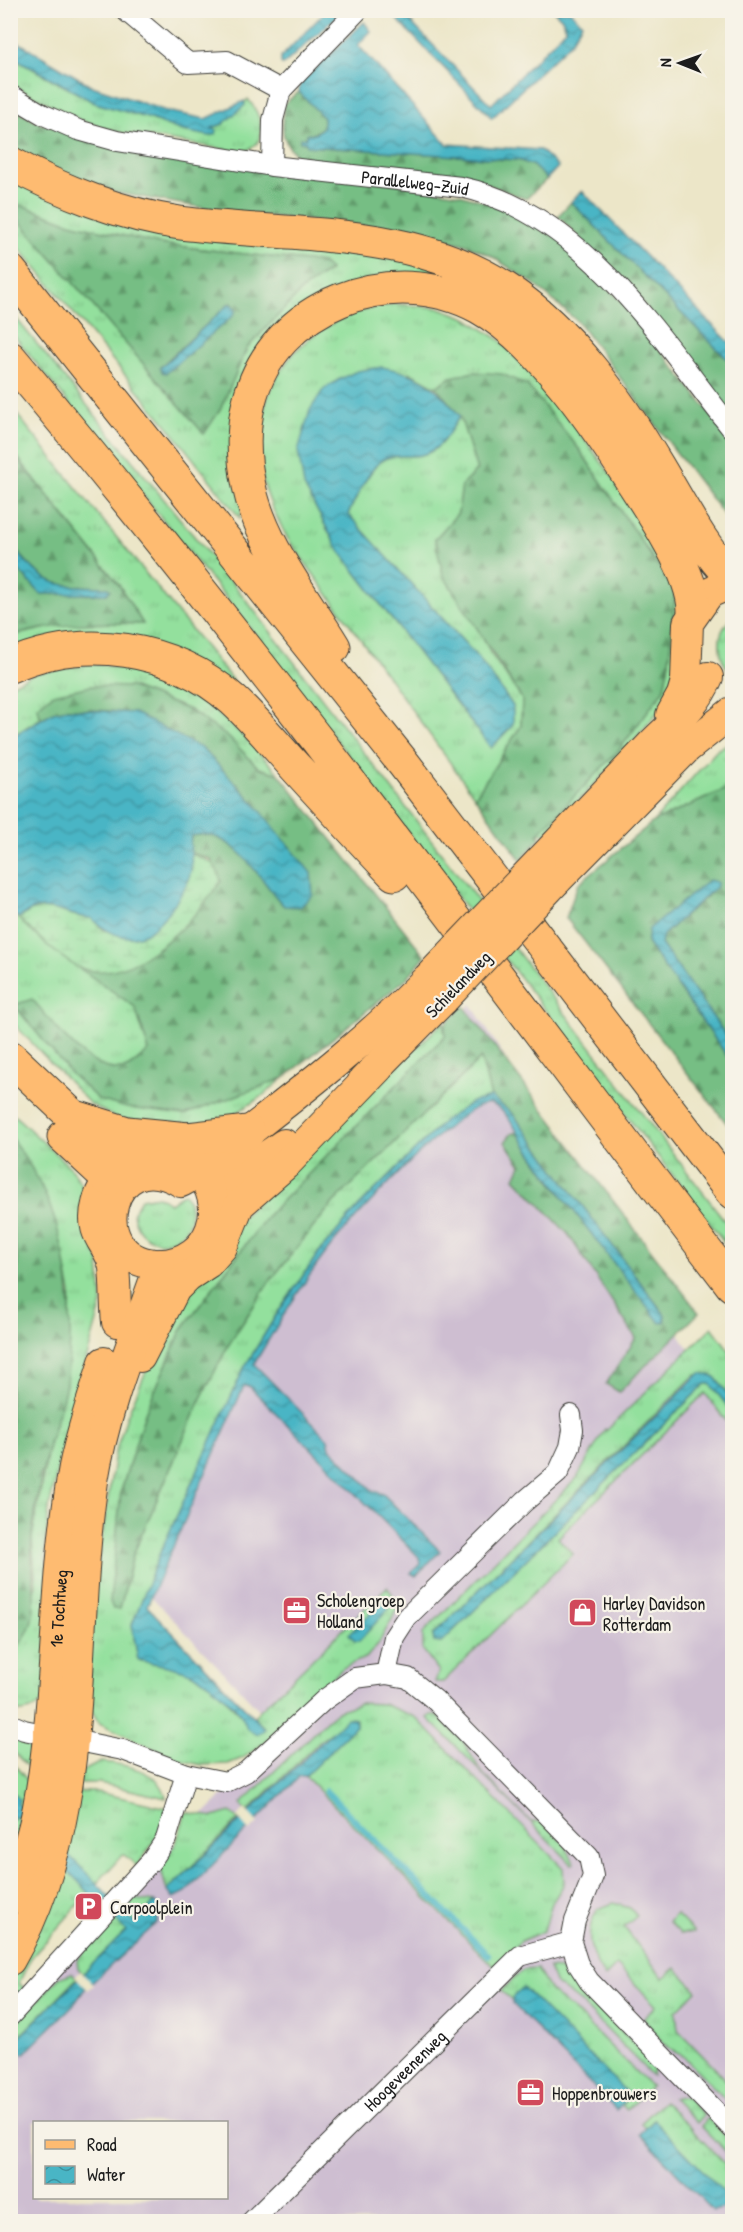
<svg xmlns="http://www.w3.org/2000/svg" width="743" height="2232" font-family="'Patrick Hand',sans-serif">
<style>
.industrial{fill:#cebed1;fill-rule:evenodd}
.grass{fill:url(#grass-tufts);stroke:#587e5c;stroke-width:1.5;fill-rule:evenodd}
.forest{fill:url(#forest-firs);stroke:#496d50;stroke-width:1.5;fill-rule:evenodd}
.wetland{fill:url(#wetland-marsh);stroke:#587e5c;stroke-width:1.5}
.water{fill:url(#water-waves);stroke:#326870;stroke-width:1.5}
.pier{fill:#ece6c8}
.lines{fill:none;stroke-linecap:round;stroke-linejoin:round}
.stream{stroke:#49b5c5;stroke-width:6}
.minor-casing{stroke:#3b3a36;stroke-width:22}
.primary-casing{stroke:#3b3a36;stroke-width:32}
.motorway-casing{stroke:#3b3a36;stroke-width:35}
.minor{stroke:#fff;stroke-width:20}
.primary{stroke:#febb71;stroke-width:30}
.motorway{stroke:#febb71;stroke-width:33}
.primary-bridge-casing{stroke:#3b3a36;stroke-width:32;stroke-linecap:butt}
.primary-bridge{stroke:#febb71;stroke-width:30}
.labels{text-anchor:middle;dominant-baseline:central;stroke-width:4.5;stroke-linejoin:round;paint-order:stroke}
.street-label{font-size:18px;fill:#1c1c1c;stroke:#f7f3e8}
.poi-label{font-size:18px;fill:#1c1c1c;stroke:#f7f3e8;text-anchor:start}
</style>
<defs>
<pattern id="grass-tufts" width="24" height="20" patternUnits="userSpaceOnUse" patternTransform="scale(1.5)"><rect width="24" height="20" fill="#93e09d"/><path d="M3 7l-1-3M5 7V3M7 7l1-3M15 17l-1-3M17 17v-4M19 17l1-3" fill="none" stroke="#7ec087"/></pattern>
<pattern id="forest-firs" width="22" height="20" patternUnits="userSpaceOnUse" patternTransform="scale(1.5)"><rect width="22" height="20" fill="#76be84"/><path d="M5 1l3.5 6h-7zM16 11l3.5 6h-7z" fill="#609a6b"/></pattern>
<pattern id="wetland-marsh" width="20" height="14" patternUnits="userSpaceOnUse" patternTransform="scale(1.5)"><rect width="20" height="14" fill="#93e09d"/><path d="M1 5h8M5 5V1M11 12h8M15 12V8" fill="none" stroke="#7ec087"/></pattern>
<pattern id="water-waves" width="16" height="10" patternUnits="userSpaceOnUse" patternTransform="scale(1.5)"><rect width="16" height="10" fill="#49b5c5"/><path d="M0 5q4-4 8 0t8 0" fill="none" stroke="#3c929f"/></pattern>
</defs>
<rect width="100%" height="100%" fill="#f7f3e8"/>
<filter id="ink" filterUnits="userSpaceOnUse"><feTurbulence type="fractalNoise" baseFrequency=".0167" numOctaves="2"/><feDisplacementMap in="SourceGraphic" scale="12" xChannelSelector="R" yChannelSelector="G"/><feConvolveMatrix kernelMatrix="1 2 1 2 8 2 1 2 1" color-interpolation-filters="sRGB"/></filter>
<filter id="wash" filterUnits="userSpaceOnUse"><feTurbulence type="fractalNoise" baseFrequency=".008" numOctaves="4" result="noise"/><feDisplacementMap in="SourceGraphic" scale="24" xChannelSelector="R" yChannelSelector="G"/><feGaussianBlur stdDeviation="1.35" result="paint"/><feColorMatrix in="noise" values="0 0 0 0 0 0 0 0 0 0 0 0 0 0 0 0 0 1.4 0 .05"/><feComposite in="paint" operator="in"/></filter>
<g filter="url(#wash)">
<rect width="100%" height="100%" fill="#ece6c8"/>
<path class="industrial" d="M471 1004 694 1357 732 1407V2221L11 2222V2001L284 1736 131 1575 215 1354ZM34 2122H226V2198H34Z"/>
<path class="grass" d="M11 57 95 103 151 119 182 131 216 134 212 128 223 123 248 99C262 116 271 144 242 152L118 132 80 120 11 84Z
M10 175 387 254 464 276 275 334 240 518 165 423 11 238ZM21 205 70 223 159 244 322 263 330 271 304 288 247 348 204 433 17 218Z
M396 304 440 308 466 318 500 340 557 403 624 492 681 586 676 667 662 707 614 764 546 833 537 834 619 750 664 689 669 662 675 591 672 580 658 566 579 449 527 385 451 377 436 387 409 372 304 486 338 549 491 748 513 706 480 660 348 514C356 499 370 466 384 459 397 453 409 457 421 455 441 451 450 431 460 416L477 470 462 485 458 513 435 539 491 654 522 699 521 726 475 797 288 539C277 518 266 498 262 475 247 383 305 314 396 304Z
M10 311 243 596 732 1230V1252L236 610 11 332Z
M10 406 242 692 191 664 11 658V636L66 624 103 622 143 624 119 585 11 449Z
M732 619V672L730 673C718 657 714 632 732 619Z
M89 664C175 669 224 712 279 774L259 768 228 737 190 710 131 687 37 707 41 718 11 737V685L33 674Z
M732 741V790H724L653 822 718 749Z
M10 911 43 942 135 1007 149 1051C143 1056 134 1065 127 1068 91 1079 53 1023 32 1000L14 1005 71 1074 99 1100 184 1115 284 1078 261 1097 218 1125 118 1119 90 1104 11 1021Z
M443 1022 445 1036 268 1215 182 1329 145 1413 121 1491 117 1543 120 1609 133 1555 200 1400 229 1344 269 1282 333 1203 481 1058 491 1097 472 1102 444 1121 359 1206 319 1252 275 1317 244 1368 159 1555 132 1625 138 1660C160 1665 192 1667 209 1682 232 1702 233 1716 265 1728L253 1717 387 1587 398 1602 397 1610 378 1644 367 1657 343 1668 267 1741 243 1758 228 1764 202 1765 178 1760 99 1723 88 1705 89 1623 115 1453 127 1416 170 1315 241 1218Z
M10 1111 73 1170 84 1190 99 1262 102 1303 65 1436 49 1508 45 1548 48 1577 45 1700C33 1711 26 1713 11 1712V1646L15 1647 36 1586 32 1538 48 1449 66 1385 71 1293 59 1235 42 1187 11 1137Z
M184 1193C199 1215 187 1241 160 1242 144 1239 135 1230 133 1213L141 1199 158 1196 170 1203Z
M712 1327 732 1354V1400L714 1376 695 1375 433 1635 434 1642 441 1643 705 1384H710C725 1396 732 1409 732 1429L705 1393 558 1538 573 1554 443 1682H435L439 1671 423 1650V1633L577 1478 605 1429 607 1430Z
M360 1703 383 1704 415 1717 563 1868 564 1884 552 1903 544 1931 521 1941 494 1967 305 1776 356 1726V1719L352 1718 321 1740 247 1812 241 1804 328 1719 338 1711Z
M431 1715H436L462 1740 483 1775 531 1822H542L565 1844 574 1863 572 1864 428 1718Z
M10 1734C29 1743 38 1753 34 1774L11 1749Z
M11 1761 28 1781 11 1879V1818L13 1820 19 1799 11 1790Z
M101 1762C124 1764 162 1771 166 1798L99 1783H78L81 1772Z
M77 1792H97L168 1808 159 1835 137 1866 123 1854 31 1958 19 1983 25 1989 11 2004V1974Z
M186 1812 213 1817 231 1812 239 1819 167 1891 161 1869 176 1843Z
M133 1899 155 1902 83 1974 78 1968 77 1960Z
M613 1903 630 1908 637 1916 624 1927 663 1978 676 1968 697 1991 676 2011 678 2030 732 2086V2106L682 2055C665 2051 655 2032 644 2018L656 2006 617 1965 605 1977C590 1957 583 1931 598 1909Z
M676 1914 694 1932 681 1934 669 1922Z
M549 1968 558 1969 566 1975 654 2064 652 2076 581 2003 556 1984Z
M537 1969 550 1991 575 2011 651 2087 627 2110 622 2105 629 2096 501 1991 523 1970Z
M72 1973 77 1978 11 2045V2029L59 1978Z
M686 2097 704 2115 697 2123 673 2098Z
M664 2101 732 2171 731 2213 654 2120 646 2128 641 2123Z
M708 2118 732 2143V2158L701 2126Z"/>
<path class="forest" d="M299 92 323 117V127L307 138V146L518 160 532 165 547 179 526 199 476 180 304 161C281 145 281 132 284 104Z
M10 106 41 124 460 194 511 210 558 238 625 305 732 441V526L578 322 533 283 490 255 464 244 402 230 228 212 118 193 85 185 11 150Z
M571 202 732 364V417L638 297 558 216Z
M21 205 70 223 159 244 322 263 330 270 304 288 247 348 220 410 204 434 17 218 16 207ZM230 303 233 304 160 367Z
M474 372 502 374 527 385 579 449 658 566 672 580 675 591 669 662 664 689 619 750 538 834 540 838 521 860 475 797 521 726 522 699 443 575 435 539 458 513 462 485 477 470 460 416 436 387 451 377Z
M10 449 119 585 143 624C98 622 55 623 11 636V562L41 594H107L110 590 106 587C48 585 51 588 11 545Z
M91 686 131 687 189 710 228 737 259 768 279 774 425 956 407 978 284 1078 184 1115 127 1108 99 1100 71 1074 14 1005 32 999C53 1022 91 1079 127 1068 134 1065 143 1055 149 1051L135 1007 79 968 103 970 159 948 191 919 221 881 211 859 188 852 191 836C233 825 259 880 284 906L256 805 203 749 112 711 67 709 41 718 37 707 53 694Z
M724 790H732V1044L661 944 663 935 713 891 647 943 732 1063V1130L566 918 578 884 653 822Z
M464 1006 699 1313 619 1392 606 1384 636 1338 568 1234 515 1178 521 1165 505 1142 511 1134 517 1132 555 1187 665 1315 513 1114 491 1097 481 1058 333 1203 269 1282 229 1344 200 1400 133 1555 120 1609H113L110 1602 121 1491 145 1413 182 1329 268 1215 445 1036V1024Z
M10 1137C66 1205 78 1298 66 1383 63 1404 54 1425 49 1445 41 1474 36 1505 32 1535 28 1570 48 1620 15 1648L10 1646V1348L17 1293V1259L10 1220Z"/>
<path class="wetland" d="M188 852C208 862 214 857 221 881 195 919 133 987 80 968 62 961 33 932 18 918 23 916 30 910 35 909 53 905 73 918 91 918L104 930 121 935 192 867Z"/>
<path class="water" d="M326 11H343L283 65 281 63V57Z
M389 11H400L491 105 566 29 563 20 554 11H570L582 23 571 42 492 118Z
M364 22 371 31 358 45 447 144 540 150 558 167 547 179 532 165 518 160 307 146 306 142H300V138H306L307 134H315L323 127V117L299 92 300 83Z
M11 38 92 86 166 111 206 119 244 101 245 105 223 124 212 128 217 130 216 134 210 136 182 131 151 119 95 103 11 56Z
M582 191 732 345V364L571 202Z
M230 303 236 309 234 315 166 373 162 372 160 368Z
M382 367C424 375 433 384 460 416 450 431 441 451 421 455 409 458 397 453 384 459 370 466 355 500 348 514L480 660 513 706V725L491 748 338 549 304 486 298 451 310 410 323 390 338 380 357 371Z
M10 545C51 588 48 585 106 587L110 590 107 594H41L11 562Z
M67 709 135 713 203 749 256 805 311 873 313 895 300 907 284 906C260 881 232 824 191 836 189 849 193 859 191 869 189 888 160 928 142 935 123 942 104 930 91 918 74 918 53 905 35 909 30 910 23 916 18 918L10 911 11 737 53 712Z
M709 880 717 882V886L663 935 661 944 732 1044V1063L647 943 649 929Z
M491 1097 513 1114 665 1315V1322L660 1323C615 1264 568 1206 526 1145 517 1133 507 1109 491 1104 466 1096 347 1225 328 1250 301 1285 277 1326 254 1364L328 1439 330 1448 373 1491 383 1494 440 1551 416 1576 411 1573 420 1564 419 1557 249 1386H244L147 1606 265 1729 258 1734 247 1729C243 1715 237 1709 226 1699 197 1669 178 1668 138 1660L132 1625 159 1555 244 1368 275 1317 319 1252 359 1206 444 1121 472 1102Z
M700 1373 714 1376 732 1400V1412L710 1384H705L441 1643 434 1642 433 1635Z
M387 1598 393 1604 359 1641H355L349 1634Z
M347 1718 355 1719 356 1726 305 1776H300L186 1892 174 1898 167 1891Z
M10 1790 19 1799 18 1804 135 1922 155 1902 162 1909 157 1916V1923L84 1990 75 2003 24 2054 20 2053 13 2059 11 2056V2045L126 1931 15 1816 13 1820 11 1818Z
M523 1987 630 2096 616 2110 512 2003V1998Z
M654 2120 730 2199 729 2207 713 2211 640 2134Z"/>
<path class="pier" d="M245 1809 258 1823 249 1831 237 1817Z
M81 1971 94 1985 88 1990 75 1976Z"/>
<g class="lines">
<path class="stream" d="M326 1791 488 1955"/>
</g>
</g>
<g filter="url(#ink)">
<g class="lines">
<defs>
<g id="minor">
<path d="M125 10 188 63 227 61 281 90"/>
<path id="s1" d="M10 95 44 115 78 130 117 141 272 166 461 187C583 213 659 337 732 429"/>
<path d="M272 166 273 120 281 90 358 10"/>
<path d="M386 1674 408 1678 435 1700 589 1857 593 1876 575 1921 571 1942 578 1964 589 1981 732 2128"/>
<path d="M10 1724 24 1730 123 1750 186 1774 226 1782 246 1772 324 1700 355 1678 386 1674 394 1637 407 1617 525 1501 558 1473 570 1447 573 1430 571 1415"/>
<path d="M10 2016 152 1860 166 1839 186 1774"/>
<path id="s2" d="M251 2222 520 1956 571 1942"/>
</g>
<g id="primary">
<path d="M671 715 682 695 686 681 688 623 709 593 732 583"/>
<path d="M540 861C576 823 613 785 649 747 672 723 695 709 708 677"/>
<path d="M556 881 687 748 732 712"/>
<path d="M363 1081 444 999"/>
<path d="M213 1200 235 1178 284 1144"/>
<path d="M117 1322C115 1304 116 1285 114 1268 111 1244 88 1237 97 1204 111 1145 200 1139 213 1200 217 1220 209 1241 193 1253 182 1261 168 1265 155 1264 82 1258 108 1139 181 1182 195 1174 211 1166 224 1156 234 1148 241 1138 251 1130 313 1082 373 1035 428 978"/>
<path d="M140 1357 175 1289 188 1276 208 1263 222 1247 239 1205 285 1165 379 1067"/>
<path id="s3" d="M10 1899C21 1868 32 1839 38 1807 59 1695 53 1579 74 1467 81 1432 93 1397 104 1362"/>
<path d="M10 1960C95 1812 69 1642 93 1481 105 1406 136 1335 160 1264"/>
</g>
<path id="motorway" d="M10 163C61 191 122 215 180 223 289 237 414 226 509 291 570 333 617 398 655 462 679 501 700 545 732 578
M10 271 404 764 732 1192
M10 358C263 657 494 974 732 1285
M334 647C303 596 261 544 249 486 243 458 242 430 249 402 273 304 392 260 479 307 537 339 594 422 630 478 651 510 694 574 694 611
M10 666C83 633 172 646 233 700 256 721 277 747 298 770 330 805 362 840 394 874
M10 1057 103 1145 131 1161
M72 1116 127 1133 188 1139 248 1132
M64 1137 109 1179"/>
</defs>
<use href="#minor" class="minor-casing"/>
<use href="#primary" class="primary-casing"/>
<use href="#motorway" class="motorway-casing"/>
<use href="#minor" class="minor"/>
<use href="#primary" class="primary"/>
<use href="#motorway" class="motorway"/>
<defs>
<path id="primary-bridge" d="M428 978 540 861
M444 999 556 881"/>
</defs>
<use href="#primary-bridge" class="primary-bridge-casing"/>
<use href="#primary-bridge" class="primary-bridge"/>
</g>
</g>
<defs>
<symbol id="office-square" viewBox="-11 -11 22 22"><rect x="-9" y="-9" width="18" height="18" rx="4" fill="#d1495b" stroke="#f7f3e8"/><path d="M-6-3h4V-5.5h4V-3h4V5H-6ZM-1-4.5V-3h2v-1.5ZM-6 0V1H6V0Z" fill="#fff"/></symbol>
<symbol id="shop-square" viewBox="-11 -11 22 22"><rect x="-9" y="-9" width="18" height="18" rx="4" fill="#d1495b" stroke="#f7f3e8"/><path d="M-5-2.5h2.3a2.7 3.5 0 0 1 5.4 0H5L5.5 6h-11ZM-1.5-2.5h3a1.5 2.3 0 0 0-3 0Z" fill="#fff"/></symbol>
<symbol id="parking-square" viewBox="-11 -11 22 22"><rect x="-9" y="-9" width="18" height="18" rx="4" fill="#d1495b" stroke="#f7f3e8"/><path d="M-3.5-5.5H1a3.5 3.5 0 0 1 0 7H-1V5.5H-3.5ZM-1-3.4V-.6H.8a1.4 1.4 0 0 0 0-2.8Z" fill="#fff"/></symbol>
</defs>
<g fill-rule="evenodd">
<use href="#office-square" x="280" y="1594" width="33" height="33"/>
<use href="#shop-square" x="566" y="1596" width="33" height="33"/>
<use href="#parking-square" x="72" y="1890" width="33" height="33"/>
<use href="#office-square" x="514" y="2076" width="33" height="33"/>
</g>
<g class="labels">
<g class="street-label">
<text stroke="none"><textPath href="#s1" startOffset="418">Parallelweg-Zuid</textPath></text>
<text transform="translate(458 984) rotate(-46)">Schielandweg</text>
<text stroke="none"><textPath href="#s3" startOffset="296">1e Tochtweg</textPath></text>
<text stroke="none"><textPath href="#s2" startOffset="216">Hoogeveenenweg</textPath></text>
</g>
<g class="poi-label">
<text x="317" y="1600">Scholengroep<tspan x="317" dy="21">Holland</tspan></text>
<text x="603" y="1603">Harley Davidson<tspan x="603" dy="21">Rotterdam</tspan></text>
<text x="110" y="1907">Carpoolplein</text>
<text x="552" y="2093">Hoppenbrouwers</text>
</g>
</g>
<rect width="743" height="2232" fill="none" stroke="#f7f3e8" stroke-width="36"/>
<rect x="33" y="2121" width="195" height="78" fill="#f7f3e8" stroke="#9f9d96" stroke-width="1.5"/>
<rect x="45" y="2140" width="30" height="9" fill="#febb71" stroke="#9f9d96" stroke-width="1.5"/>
<text x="87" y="2151" font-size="18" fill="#1c1c1c">Road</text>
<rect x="45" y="2166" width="30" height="18" fill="url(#water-waves)" stroke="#9f9d96" stroke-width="1.5"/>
<text x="87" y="2181" font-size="18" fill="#1c1c1c">Water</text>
<g transform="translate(680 63) rotate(271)" stroke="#f7f3e8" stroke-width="4.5" paint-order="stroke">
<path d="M0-4.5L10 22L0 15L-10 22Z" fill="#1c1c1c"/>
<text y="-9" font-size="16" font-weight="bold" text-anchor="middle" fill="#1c1c1c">N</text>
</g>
</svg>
